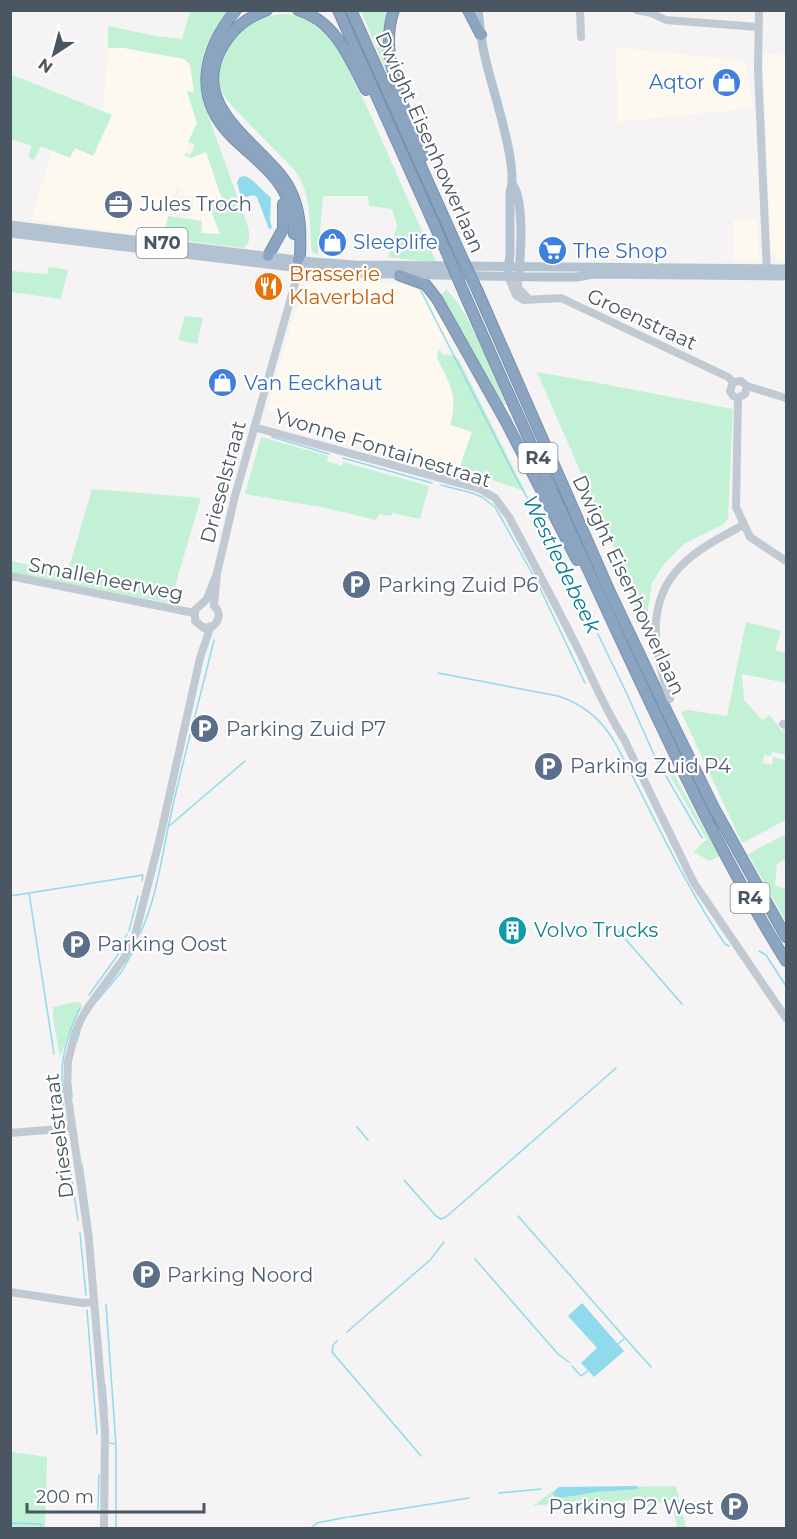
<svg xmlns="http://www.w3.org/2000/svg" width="797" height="1539" font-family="Montserrat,sans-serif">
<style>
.commercial{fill:#fdf9ef}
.green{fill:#c3f1d5}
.water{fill:#90daee}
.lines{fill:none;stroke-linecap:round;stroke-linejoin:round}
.stream{stroke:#90daee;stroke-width:1.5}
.highway-casing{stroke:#7690ad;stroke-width:12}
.minor{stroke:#c1cad2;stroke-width:8}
.major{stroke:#b3c2d1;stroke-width:9}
.highway{stroke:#8ba5c1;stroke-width:10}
.highway-bridge-casing{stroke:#7690ad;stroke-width:12;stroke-linecap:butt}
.highway-bridge{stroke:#8ba5c1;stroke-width:10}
.labels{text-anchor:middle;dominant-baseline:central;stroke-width:4.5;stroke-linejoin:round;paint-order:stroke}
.shield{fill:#fff;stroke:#808990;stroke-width:1.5}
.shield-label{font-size:18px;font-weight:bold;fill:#4a5661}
.shop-label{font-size:20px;fill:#366cbe;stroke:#fff;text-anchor:start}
.street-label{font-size:20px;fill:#4a5661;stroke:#fff}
.service-label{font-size:20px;fill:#4e5e75;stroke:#fff;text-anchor:start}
.food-label{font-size:20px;fill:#c56008;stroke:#fff;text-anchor:start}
.culture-label{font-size:20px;fill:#0d838f;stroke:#fff;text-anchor:start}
.water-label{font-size:21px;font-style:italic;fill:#0c7c9b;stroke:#fff}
</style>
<rect width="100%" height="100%" fill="#f5f3f3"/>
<path class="commercial" d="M616 47 745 61 754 108 618 122Z
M108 48H124L184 59 190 64 194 92H187L197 123 185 155 191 158 206 152 222 199 206 198 220 235 201 233 202 221 191 219 194 197 179 195 180 188 176 186 163 238 31 220 52 151 70 158 75 148 93 156 111 115 103 111Z
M763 54 786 55V261H779L771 251Z
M757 219 759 259 734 261 733 220Z
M312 279 408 285 424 288 455 342 449 340 443 341 440 345 437 358 452 389 454 410 472 432 459 469 267 411 294 316 306 287Z"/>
<path class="green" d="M190 11H229C205 44 196 59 203 101L248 227C250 236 251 243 243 248L163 238 168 216 202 221 201 233 220 234 206 198 222 199 206 152 191 158 184 155 185 153 190 155 195 145 188 142 197 123 187 91 194 92 190 64 184 59 124 48H108V26L156 36 182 39Z
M361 11H390V76H388Z
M280 14C295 14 311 18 322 28 338 43 346 64 355 83 385 142 408 204 437 263L388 257 397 226 392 209 369 206 368 196H323L318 255 312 252C309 226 312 195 296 172 291 165 283 159 277 152 264 139 251 126 239 113 233 107 225 99 222 91 215 76 222 56 231 44 244 26 258 17 280 14Z
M10 74 112 115 93 156 75 148 70 158 41 146 34 160 28 157 32 146 11 139Z
M49 267 68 270 61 299 11 292V271L47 274Z
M446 290C466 304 495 379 506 404L501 407 440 296Z
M185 316 203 318 197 344 178 340Z
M439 349 442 354 454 356 458 358 525 491 459 469 472 432 450 425C459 397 449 382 437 358Z
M537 372 604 384 733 409 728 518 724 524 685 543 664 564 652 583 646 623H642L625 581 626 578 619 560Z
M261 437 328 456 327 461 342 466 343 462 429 486 420 519 393 513 391 516 379 514 376 520 326 508 245 494Z
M92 489 201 498 170 603 11 573 12 561 67 574Z
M746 622 781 631 775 650 786 653V683L742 674 744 700 762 720 770 715 781 730 786 731V755L772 752 771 756 764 755 763 763 772 765 773 757 786 760V820L742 843 681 712 688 710 727 716Z
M670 767 719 856 710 861 694 852 702 843 707 840 666 769Z
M786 834V859L777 864 775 885 786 889V922L748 854Z
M74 1002 81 1003 82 1007 72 1025 60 1057 53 1018V1007Z
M11 1452 47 1457 45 1528H11Z
M676 1486 686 1528H678L670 1500 643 1508 639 1498 602 1505 603 1511 582 1514 579 1501 533 1506 557 1488Z"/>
<path class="water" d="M245 176 252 180 271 198 270 220 272 228 269 229 257 197 253 195 246 197 240 193 237 182 240 177Z
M582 1303 624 1351 594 1377 581 1363 597 1348 568 1316Z
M637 1486 639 1488 637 1489 597 1492 559 1498 554 1496 553 1493 559 1487Z"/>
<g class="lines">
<path class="stream" d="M421 291 515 476 563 562 627 694 655 757 702 838
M272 437 329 454
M343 458 432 483
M441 485 472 493 482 497 495 507 537 582 585 683
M438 673 558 696C583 704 601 719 614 741 651 809 681 880 725 944L729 946
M168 827 245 761
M29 893 54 1054
M10 896 143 875 142 881
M615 927 682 1004
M129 931 138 896
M140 934C157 897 162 855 171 814 184 756 200 698 214 640
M759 951 766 955 786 986
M89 995 117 956 127 934
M97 1001 122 971 134 950
M77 1041 80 1031
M71 1084 72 1097
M65 1119C59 1073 60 1049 80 1008
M357 1127 368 1140
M66 1140 78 1220
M82 1164 92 1237
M404 1180 436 1216 441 1219 446 1217 616 1068
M518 1216 625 1338 618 1344
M80 1233 86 1295
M475 1259 558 1354 569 1362
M106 1304 116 1445V1528
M87 1310 97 1434
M347 1332 430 1260 444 1242
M626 1339 651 1367
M337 1341 333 1345 332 1352 421 1456
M572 1366 581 1376 588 1371
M105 1385 107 1411
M110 1443 115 1444
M499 1493 541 1489
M98 1509 99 1475
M349 1517 469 1498
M10 1523 41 1524V1528
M311 1528 317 1523 347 1517"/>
<defs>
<path id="highway" d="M236 10C203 50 192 97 232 137 249 154 271 169 283 190 290 202 293 219 294 234
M267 10C245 18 231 30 220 51 190 112 266 145 290 189 301 210 301 233 300 256L298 260
M298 10C336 21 349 58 366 90
M338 10 446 251
M351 10 459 251
M394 10C377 58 407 112 423 156
M468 10 481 35
M268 256 283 229V204
M399 275 426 285 437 299 505 420 577 560
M478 292 609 590 668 714 714 808 786 937
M464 293C518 416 573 538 630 660 678 762 726 865 786 961"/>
</defs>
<use href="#highway" class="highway-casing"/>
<path class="minor" d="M580 10 581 37
M637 10 651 13 666 20 758 27
M759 10 758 69 767 273
M508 276 516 295 524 300 561 298 728 377 733 382
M518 277V288L527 297
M733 382 741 381 747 386 745 394 738 398
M733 382 730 391 733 396 738 398
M747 386 786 398
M738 398 736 507 750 537 786 561
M254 427 480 489 495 498 509 517C533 562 557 607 580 653 594 682 606 711 624 739
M217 573 207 599 195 610V621L204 628 213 626C220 620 221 612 214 606L217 573 235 496 296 280 298 263
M10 576 194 613
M670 699C654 654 644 602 682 565 699 548 722 537 743 525
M783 724 786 726
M622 735 694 883 786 1018
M10 1133 72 1128
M10 1292 83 1303 93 1302
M104 1528 105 1430 89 1241 67 1091 68 1061 75 1033 81 1019 89 1006 124 958 135 935 159 842 200 658 210 628"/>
<path class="major" d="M478 10C480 26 481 41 485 57 491 85 520 169 510 192V254L508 271
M513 185C524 202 521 250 519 271
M10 225 313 262 355 265 786 269
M10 233 342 273 539 277H577L593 274 786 276"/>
<use href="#highway" class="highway"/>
<defs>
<path id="highway-bridge" d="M446 251 464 293
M459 251 478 292"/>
</defs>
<use href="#highway-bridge" class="highway-bridge-casing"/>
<use href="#highway-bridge" class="highway-bridge"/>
</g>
<defs>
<symbol id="shop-disc" viewBox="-11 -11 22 22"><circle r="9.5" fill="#3f7fe0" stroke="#fff"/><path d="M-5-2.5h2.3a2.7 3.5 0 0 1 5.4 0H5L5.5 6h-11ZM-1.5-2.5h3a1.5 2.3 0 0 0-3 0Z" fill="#fff"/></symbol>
<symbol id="office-disc" viewBox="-11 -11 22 22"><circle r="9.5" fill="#5c6f8a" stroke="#fff"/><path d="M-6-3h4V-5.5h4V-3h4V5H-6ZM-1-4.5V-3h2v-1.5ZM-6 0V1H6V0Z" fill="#fff"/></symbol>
<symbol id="supermarket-disc" viewBox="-11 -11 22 22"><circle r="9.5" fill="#3f7fe0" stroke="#fff"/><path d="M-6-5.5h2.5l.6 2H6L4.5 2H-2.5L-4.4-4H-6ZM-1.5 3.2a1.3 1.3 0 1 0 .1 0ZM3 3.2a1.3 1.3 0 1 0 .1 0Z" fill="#fff"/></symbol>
<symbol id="restaurant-disc" viewBox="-11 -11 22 22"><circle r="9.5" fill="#e8710a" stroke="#fff"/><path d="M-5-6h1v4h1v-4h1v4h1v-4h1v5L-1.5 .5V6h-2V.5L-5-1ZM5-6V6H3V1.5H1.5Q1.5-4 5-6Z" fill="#fff"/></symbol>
<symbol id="parking-disc" viewBox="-11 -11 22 22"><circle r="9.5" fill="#5c6f8a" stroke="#fff"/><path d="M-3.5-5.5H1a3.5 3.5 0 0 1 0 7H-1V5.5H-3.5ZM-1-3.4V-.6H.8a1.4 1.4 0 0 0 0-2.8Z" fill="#fff"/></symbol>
<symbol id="building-disc" viewBox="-11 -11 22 22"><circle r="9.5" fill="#0f9aa8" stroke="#fff"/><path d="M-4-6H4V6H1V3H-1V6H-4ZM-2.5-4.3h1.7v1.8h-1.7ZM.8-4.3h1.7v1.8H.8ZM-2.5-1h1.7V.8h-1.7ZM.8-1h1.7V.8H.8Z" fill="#fff"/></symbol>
</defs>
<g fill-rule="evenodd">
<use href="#shop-disc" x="710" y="66" width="33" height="33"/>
<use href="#office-disc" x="102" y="188" width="33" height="33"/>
<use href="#shop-disc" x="316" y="226" width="33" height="33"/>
<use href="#supermarket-disc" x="536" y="234" width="33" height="33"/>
<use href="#restaurant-disc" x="252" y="270" width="33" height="33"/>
<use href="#shop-disc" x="206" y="366" width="33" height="33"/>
<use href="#parking-disc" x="340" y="568" width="33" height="33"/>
<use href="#parking-disc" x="188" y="712" width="33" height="33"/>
<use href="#parking-disc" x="532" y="750" width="33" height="33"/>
<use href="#building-disc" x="496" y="914" width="33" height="33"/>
<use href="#parking-disc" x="60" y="928" width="33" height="33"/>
<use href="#parking-disc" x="130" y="1258" width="33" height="33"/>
<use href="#parking-disc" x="718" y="1490" width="33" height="33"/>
</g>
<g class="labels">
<g class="shield">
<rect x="136.5" y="228" width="51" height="30" rx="4.5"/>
<rect x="518.5" y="443" width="39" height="30" rx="4.5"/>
<rect x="730.5" y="883" width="39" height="30" rx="4.5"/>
</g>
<g class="shield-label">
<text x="162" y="243">N70</text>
<text x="538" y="458">R4</text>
<text x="750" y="898">R4</text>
</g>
<g class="shop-label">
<text x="705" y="82" text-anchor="end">Aqtor</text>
<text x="353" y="242">Sleeplife</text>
<text x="573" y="251">The Shop</text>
<text x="244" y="383">Van Eeckhaut</text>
</g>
<g class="street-label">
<text transform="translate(430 142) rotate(66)">Dwight Eisenhowerlaan</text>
<text transform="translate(642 319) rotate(25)">Groenstraat</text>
<text transform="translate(383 448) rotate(17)">Yvonne Fontainestraat</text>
<text transform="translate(223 482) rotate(-75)">Drieselstraat</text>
<text transform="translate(106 579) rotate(11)">Smalleheerweg</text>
<text transform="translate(629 585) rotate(65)">Dwight Eisenhowerlaan</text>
<text transform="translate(59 1136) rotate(-97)">Drieselstraat</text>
</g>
<g class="service-label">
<text x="140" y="204">Jules Troch</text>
<text x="378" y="585">Parking Zuid P6</text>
<text x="226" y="729">Parking Zuid P7</text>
<text x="570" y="766">Parking Zuid P4</text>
<text x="97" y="944">Parking Oost</text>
<text x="167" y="1275">Parking Noord</text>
<text x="714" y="1507" text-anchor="end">Parking P2 West</text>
</g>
<g class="food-label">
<text x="289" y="274">Brasserie<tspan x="289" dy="23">Klaverblad</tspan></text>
</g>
<g class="culture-label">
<text x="534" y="930">Volvo Trucks</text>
</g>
<g class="water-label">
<text transform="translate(562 564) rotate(64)">Westledebeek</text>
</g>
</g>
<rect width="797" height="1539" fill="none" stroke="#4a5661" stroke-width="24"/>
<g transform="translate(54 54) rotate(216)" stroke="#ffffff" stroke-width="4.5" paint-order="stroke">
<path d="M0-4.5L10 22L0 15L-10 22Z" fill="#4a5661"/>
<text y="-9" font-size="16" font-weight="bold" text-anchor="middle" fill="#4a5661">N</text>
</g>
<path d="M27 1503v9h177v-9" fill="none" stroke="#4a5661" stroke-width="3"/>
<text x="36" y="1503" font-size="18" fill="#4a5661" stroke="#ffffff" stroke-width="4.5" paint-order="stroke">200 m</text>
</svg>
